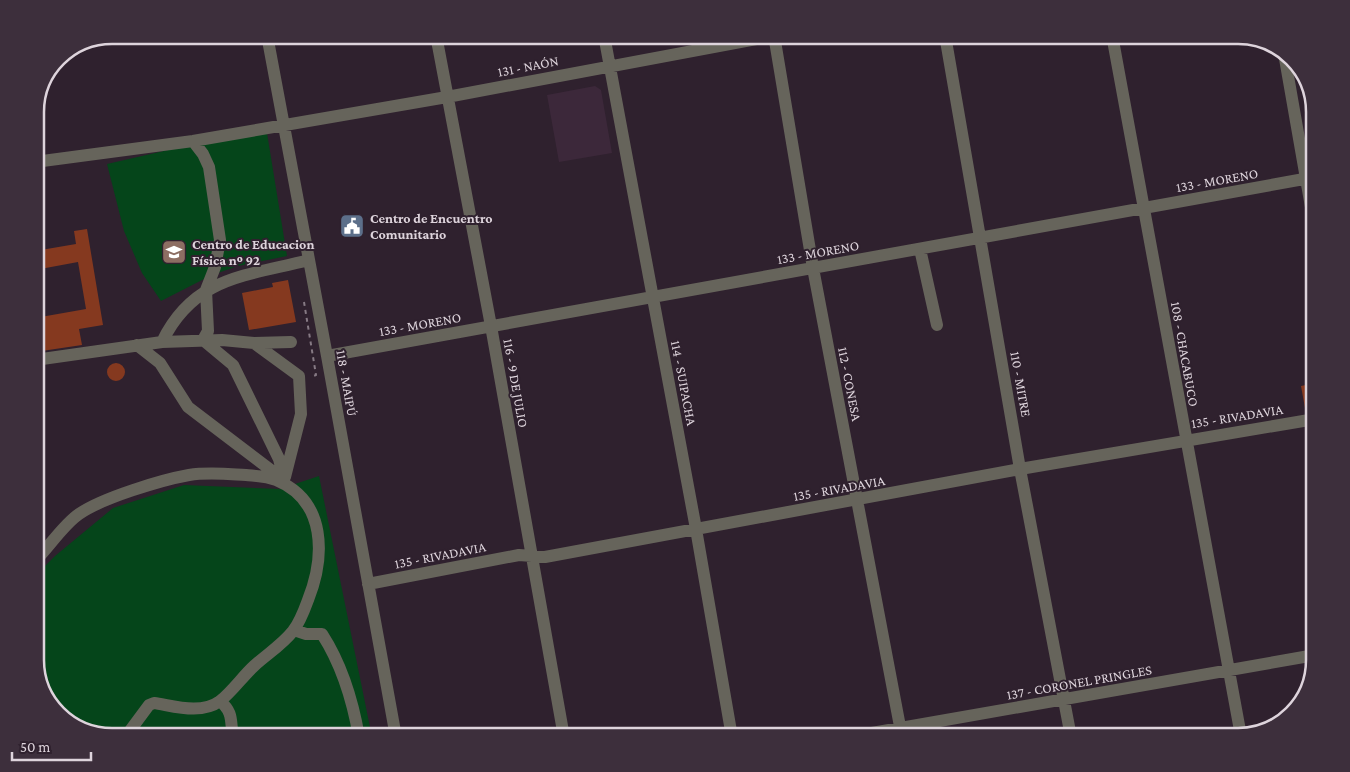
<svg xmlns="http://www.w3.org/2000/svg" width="1350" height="772" font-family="'Crimson Pro',serif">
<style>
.built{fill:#3c283a}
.green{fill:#05451a}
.building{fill:#85391f}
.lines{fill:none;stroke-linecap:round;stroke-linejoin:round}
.path{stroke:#867a84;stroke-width:2;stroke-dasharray:4 4;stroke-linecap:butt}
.minor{stroke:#66645b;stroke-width:12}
.labels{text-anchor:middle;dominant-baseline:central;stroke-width:4;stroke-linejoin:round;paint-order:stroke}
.street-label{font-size:14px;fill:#ded4dc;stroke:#2f212e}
.poi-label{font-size:14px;font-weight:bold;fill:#ded4dc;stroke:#2f212e;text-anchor:start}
.rim{fill:none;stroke:#ded4dc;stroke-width:2.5}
</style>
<rect width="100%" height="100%" fill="#2f212e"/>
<path class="built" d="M595 86 601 90 612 153 559 162 547 95Z"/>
<path class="green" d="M267 133 287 256 238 266 212 275 161 301 142 273 124 231 107 164 199 143Z
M319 476 372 737H112L74 727 45 699 35 665V576L55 556 113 508 184 485 280 489Z"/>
<path class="building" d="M87 229 103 325 79 329 82 345 35 352V318L86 309 78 262 35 270V251L76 244 74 231Z
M288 280 296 322 249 330 242 293 273 287 272 283Z
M107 372a9 9 0 1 1 18 0a9 9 0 1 1-18 0Z
M1315 383V407L1305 408 1301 386Z"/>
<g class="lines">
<path class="path" d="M304 302 316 375 311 377"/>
<path class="minor" d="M267 35 327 356 396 737
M436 35 491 326 564 737
M604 35 696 529 732 737
M774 35 813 268 902 737
M945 35 1020 469 1071 737
M1112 35 1241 736
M1284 53 1315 230
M193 141 203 154 209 167 220 240 215 267 206 290 208 331 203 340 233 365 279 459 284 479
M35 162 193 141 447 97 778 35
M920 249 937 325
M162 342C194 276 247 276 309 260
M254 343 299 376 301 414 285 477
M137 345 160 363 188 407 284 480
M327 356 1315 177
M35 360 162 342 222 340 254 343 291 342
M35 561C49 547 64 524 79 514 102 498 161 480 189 475 208 472 227 474 246 475 256 476 266 476 276 480 327 501 325 557 308 600 304 611 300 622 293 631 282 645 267 654 254 666 243 676 231 693 220 701 201 715 174 706 154 703L149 705 126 736 122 737
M368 584 519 555 545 557 1020 469 1315 419
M294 630 306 634H322C342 665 353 702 359 737
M220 701C234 713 230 721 233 737
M849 737 1315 655"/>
</g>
<defs>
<symbol id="civic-square" viewBox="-11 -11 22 22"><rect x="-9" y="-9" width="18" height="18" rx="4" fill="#5c6f8a" stroke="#2f212e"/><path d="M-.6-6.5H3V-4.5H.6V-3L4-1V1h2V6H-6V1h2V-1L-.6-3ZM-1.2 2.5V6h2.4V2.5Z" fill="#fff"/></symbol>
<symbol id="school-square" viewBox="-11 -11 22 22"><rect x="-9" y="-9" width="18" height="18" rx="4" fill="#8d6e63" stroke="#2f212e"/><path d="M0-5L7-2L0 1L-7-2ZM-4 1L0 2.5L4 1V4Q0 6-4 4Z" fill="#fff"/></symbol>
</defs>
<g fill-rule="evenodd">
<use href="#civic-square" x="338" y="212" width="28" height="28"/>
<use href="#school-square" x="160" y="238" width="28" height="28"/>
</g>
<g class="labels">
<g class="street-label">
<text transform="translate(528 66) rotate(-11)">131 - NAÓN</text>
<text transform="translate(1217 180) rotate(-10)">133 - MORENO</text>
<text transform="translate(818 252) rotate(-10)">133 - MORENO</text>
<text transform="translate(420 324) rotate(-10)">133 - MORENO</text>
<text transform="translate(1185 354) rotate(80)">108 - CHACABUCO</text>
<text transform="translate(347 383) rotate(80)">118 - MAIPÚ</text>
<text transform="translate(516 383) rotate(80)">116 - 9 DE JULIO</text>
<text transform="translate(684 383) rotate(79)">114 - SUIPACHA</text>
<text transform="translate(850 384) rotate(79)">112 - CONESA</text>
<text transform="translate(1021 384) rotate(80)">110 - MITRE</text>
<text transform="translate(1237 416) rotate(-9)">135 - RIVADAVIA</text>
<text transform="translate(839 488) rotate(-10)">135 - RIVADAVIA</text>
<text transform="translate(440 555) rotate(-11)">135 - RIVADAVIA</text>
<text transform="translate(1079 682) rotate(-10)">137 - CORONEL PRINGLES</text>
</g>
<g class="poi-label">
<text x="370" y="218">Centro de Encuentro<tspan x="370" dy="16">Comunitario</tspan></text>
<text x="192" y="244">Centro de Educacion<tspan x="192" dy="16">Física nº 92</tspan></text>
</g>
</g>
<path d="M0 0H1350V772H0ZM112 44H1238A68 68 0 0 1 1306 112V660A68 68 0 0 1 1238 728H112A68 68 0 0 1 44 660V112A68 68 0 0 1 112 44Z" fill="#3d2f3c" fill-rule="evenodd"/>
<path class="rim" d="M112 44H1238A68 68 0 0 1 1306 112V660A68 68 0 0 1 1238 728H112A68 68 0 0 1 44 660V112A68 68 0 0 1 112 44Z"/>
<path d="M12 752v8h79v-8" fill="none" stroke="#ded4dc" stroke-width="2.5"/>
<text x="20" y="752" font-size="15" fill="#ded4dc" stroke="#2f212e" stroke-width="4" paint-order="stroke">50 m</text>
</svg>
